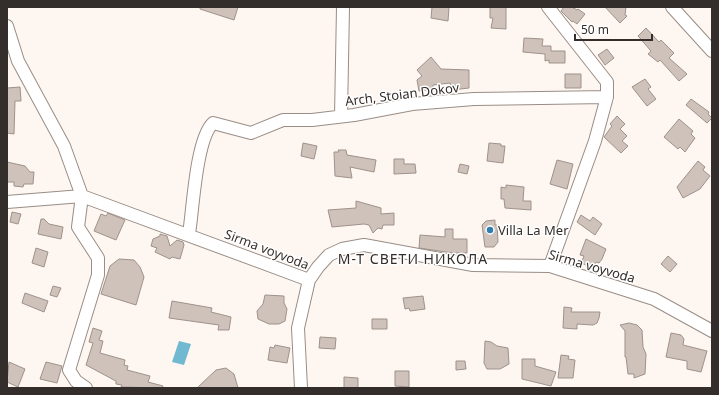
<svg xmlns="http://www.w3.org/2000/svg" width="719" height="395" font-family="'Noto Sans',sans-serif">
<style>
.water{fill:#71b9d0}
.building{fill:#cfc2bb;stroke:#9f928b}
.lines{fill:none;stroke-linecap:round;stroke-linejoin:round}
.minor-casing{stroke:#998d86;stroke-width:14}
.minor{stroke:#fff;stroke-width:12}
.poi-dot{fill:#307daf;stroke:#fff;stroke-width:1.5}
.labels{text-anchor:middle;dominant-baseline:central;stroke-width:3;stroke-linejoin:round;paint-order:stroke}
.street-label{font-size:13px;fill:#332e2b;stroke:#fff}
.poi-label{font-size:13px;fill:#332e2b;stroke:#fff;text-anchor:start}
.neighbourhood-label{font-size:14px;letter-spacing:1px;fill:#332e2b;stroke:#fff}
</style>
<rect width="100%" height="100%" fill="#fef6f1"/>
<path class="water" d="M179 341 191 344 184 365 172 362Z"/>
<path class="building" d="M200 7H238L234 20 200 9Z
M432 7H449L448 21 431 18Z
M490 7H506V29L491 28 493 18H490Z
M564 7H572L577 10 578 9 585 14 577 24 573 21 572 22 561 11Z
M605 7H626L625 15 627 16 620 23Z
M646 28 659 42 661 40 674 53 669 58 687 74 679 81 660 60 658 62 648 54 651 51 638 36Z
M524 38 543 39 542 46H551V51H565V63H549V60L545 61V54L523 52Z
M607 49 614 58 605 65 598 55Z
M431 57 441 69 469 70V88L452 90 450 83 433 85V89L419 91 417 80 422 76 417 70Z
M565 74H581V88H565Z
M645 79 651 87 648 89 656 99 647 106 632 87Z
M20 87 21 101H15L14 134 7 133V88Z
M691 99 709 112 708 114 712 118 707 123 686 105Z
M617 116 625 124 620 129 627 136 622 141 628 146 621 153 604 137 612 126 610 124Z
M679 119 693 131 691 134 695 138 685 152 680 147 678 149 664 137Z
M303 143 317 146 314 159 301 156Z
M489 143 501 144V146H505L503 163 487 161Z
M338 150H346L347 155 376 160 374 172 350 167 352 178 335 176 334 152H339Z
M394 159H404V164H415L416 173 394 174Z
M557 160 573 164 567 189 550 184Z
M698 161 705 167 703 170 710 176 700 189 683 198 677 187Z
M7 162 25 166 30 172H34L33 184H24L23 187 14 186V182H7Z
M460 164 469 166 467 174 458 172Z
M506 185 524 187 523 201H531V210L505 208 504 199H501V187L506 188Z
M356 201 381 208V214L394 213V225H383L382 229 378 228 373 233 369 225 364 224 332 227 328 210 356 208Z
M12 212 21 214 18 224 10 222Z
M108 213 125 220 116 240 94 231 101 214 106 216Z
M581 215 590 221 593 217 602 224 595 235 577 222Z
M41 219H44L49 224 63 227 61 239 38 234Z
M495 220V225H497L498 242 494 247H485L482 225 486 221Z
M445 229H453V239H467V253H453L419 248 420 235 445 237Z
M160 234 167 236 170 246 177 240 183 242 184 245 180 259 172 257 170 259 155 252 157 248 151 246 153 239 160 236Z
M586 239 606 249 602 259 599 263 596 262 594 268 581 263 584 256 580 255Z
M36 248 48 252 44 267 32 263Z
M668 256 677 264 670 272 661 264Z
M119 259 134 260 140 267 144 277 136 305 101 294 110 266Z
M53 286 61 288 57 297 50 295Z
M25 293 48 301 44 312 22 303Z
M265 295 284 296V303L287 309 285 321 279 324H269L258 319 257 311 263 304Z
M423 296 425 309 410 311 409 308 405 309 403 298Z
M172 301 212 308 211 312 231 317 229 330H218L219 325 169 318Z
M564 307 572 308 571 312H600L599 318 597 323 593 325 577 324V329L563 328Z
M372 319H387V329H372Z
M629 323 637 325 642 330 643 347 646 354 645 374 634 378V374H628L626 357H625V331L620 325Z
M93 328 102 331 99 340 103 341 100 353 125 360 124 365 128 366 127 370 150 376 148 382 163 386 162 388 121 387 122 385 116 384V381L114 380 86 365 93 343 89 342Z
M671 333 681 335 684 339 683 345 707 351 701 372 687 369V361L666 357Z
M320 337 336 338 335 349 319 348Z
M485 341 491 342 497 346 508 348 509 364 500 369H487L484 363Z
M275 345 290 348 287 363 268 360 270 347 274 348Z
M561 355 569 356 568 359 575 360 573 378H558Z
M522 359H535V366L556 372 551 386 522 379Z
M456 361H465L466 369 456 370Z
M9 362 25 369 18 387 7 382Z
M46 362 62 366 57 383 40 379Z
M226 368 234 374 238 388H197L216 370Z
M395 371H409V387L395 386Z
M344 377 358 378V388H344Z"/>
<g class="lines">
<defs>
<path id="minor" d="M548 7 607 82V97L595 141 550 266
M672 7 712 51
M7 26 18 61 64 146 82 196 78 227 98 258V275L69 370 76 381 86 388
M341 116 343 7
M7 202 82 196 309 280 318 267 329 255 342 249 364 245 473 265 550 266 654 299 712 331
M189 234C193 209 196 139 213 123L251 133 283 120H312L354 115 412 104 474 99 607 97
M301 388 298 328 309 280"/>
</defs>
<use href="#minor" class="minor-casing"/>
<use href="#minor" class="minor"/>
</g>
<circle class="poi-dot" cx="490" cy="230" r="4"/>
<g class="labels">
<g class="street-label">
<text transform="translate(402 94) rotate(-7)">Arch, Stoian Dokov</text>
<text transform="translate(267 249) rotate(21)">Sirma voyvoda</text>
<text transform="translate(592 266) rotate(16)">Sirma voyvoda</text>
</g>
<g class="poi-label">
<text x="498" y="230">Villa La Mer</text>
</g>
<g class="neighbourhood-label">
<text x="413" y="258">М-Т СВЕТИ НИКОЛА</text>
</g>
</g>
<rect width="719" height="395" fill="none" stroke="#332e2b" stroke-width="16"/>
<path d="M575 34v6h77v-6" fill="none" stroke="#332e2b" stroke-width="2"/>
<text x="581" y="34" font-size="12" fill="#332e2b" stroke="#ffffff" stroke-width="3" paint-order="stroke">50 m</text>
</svg>
